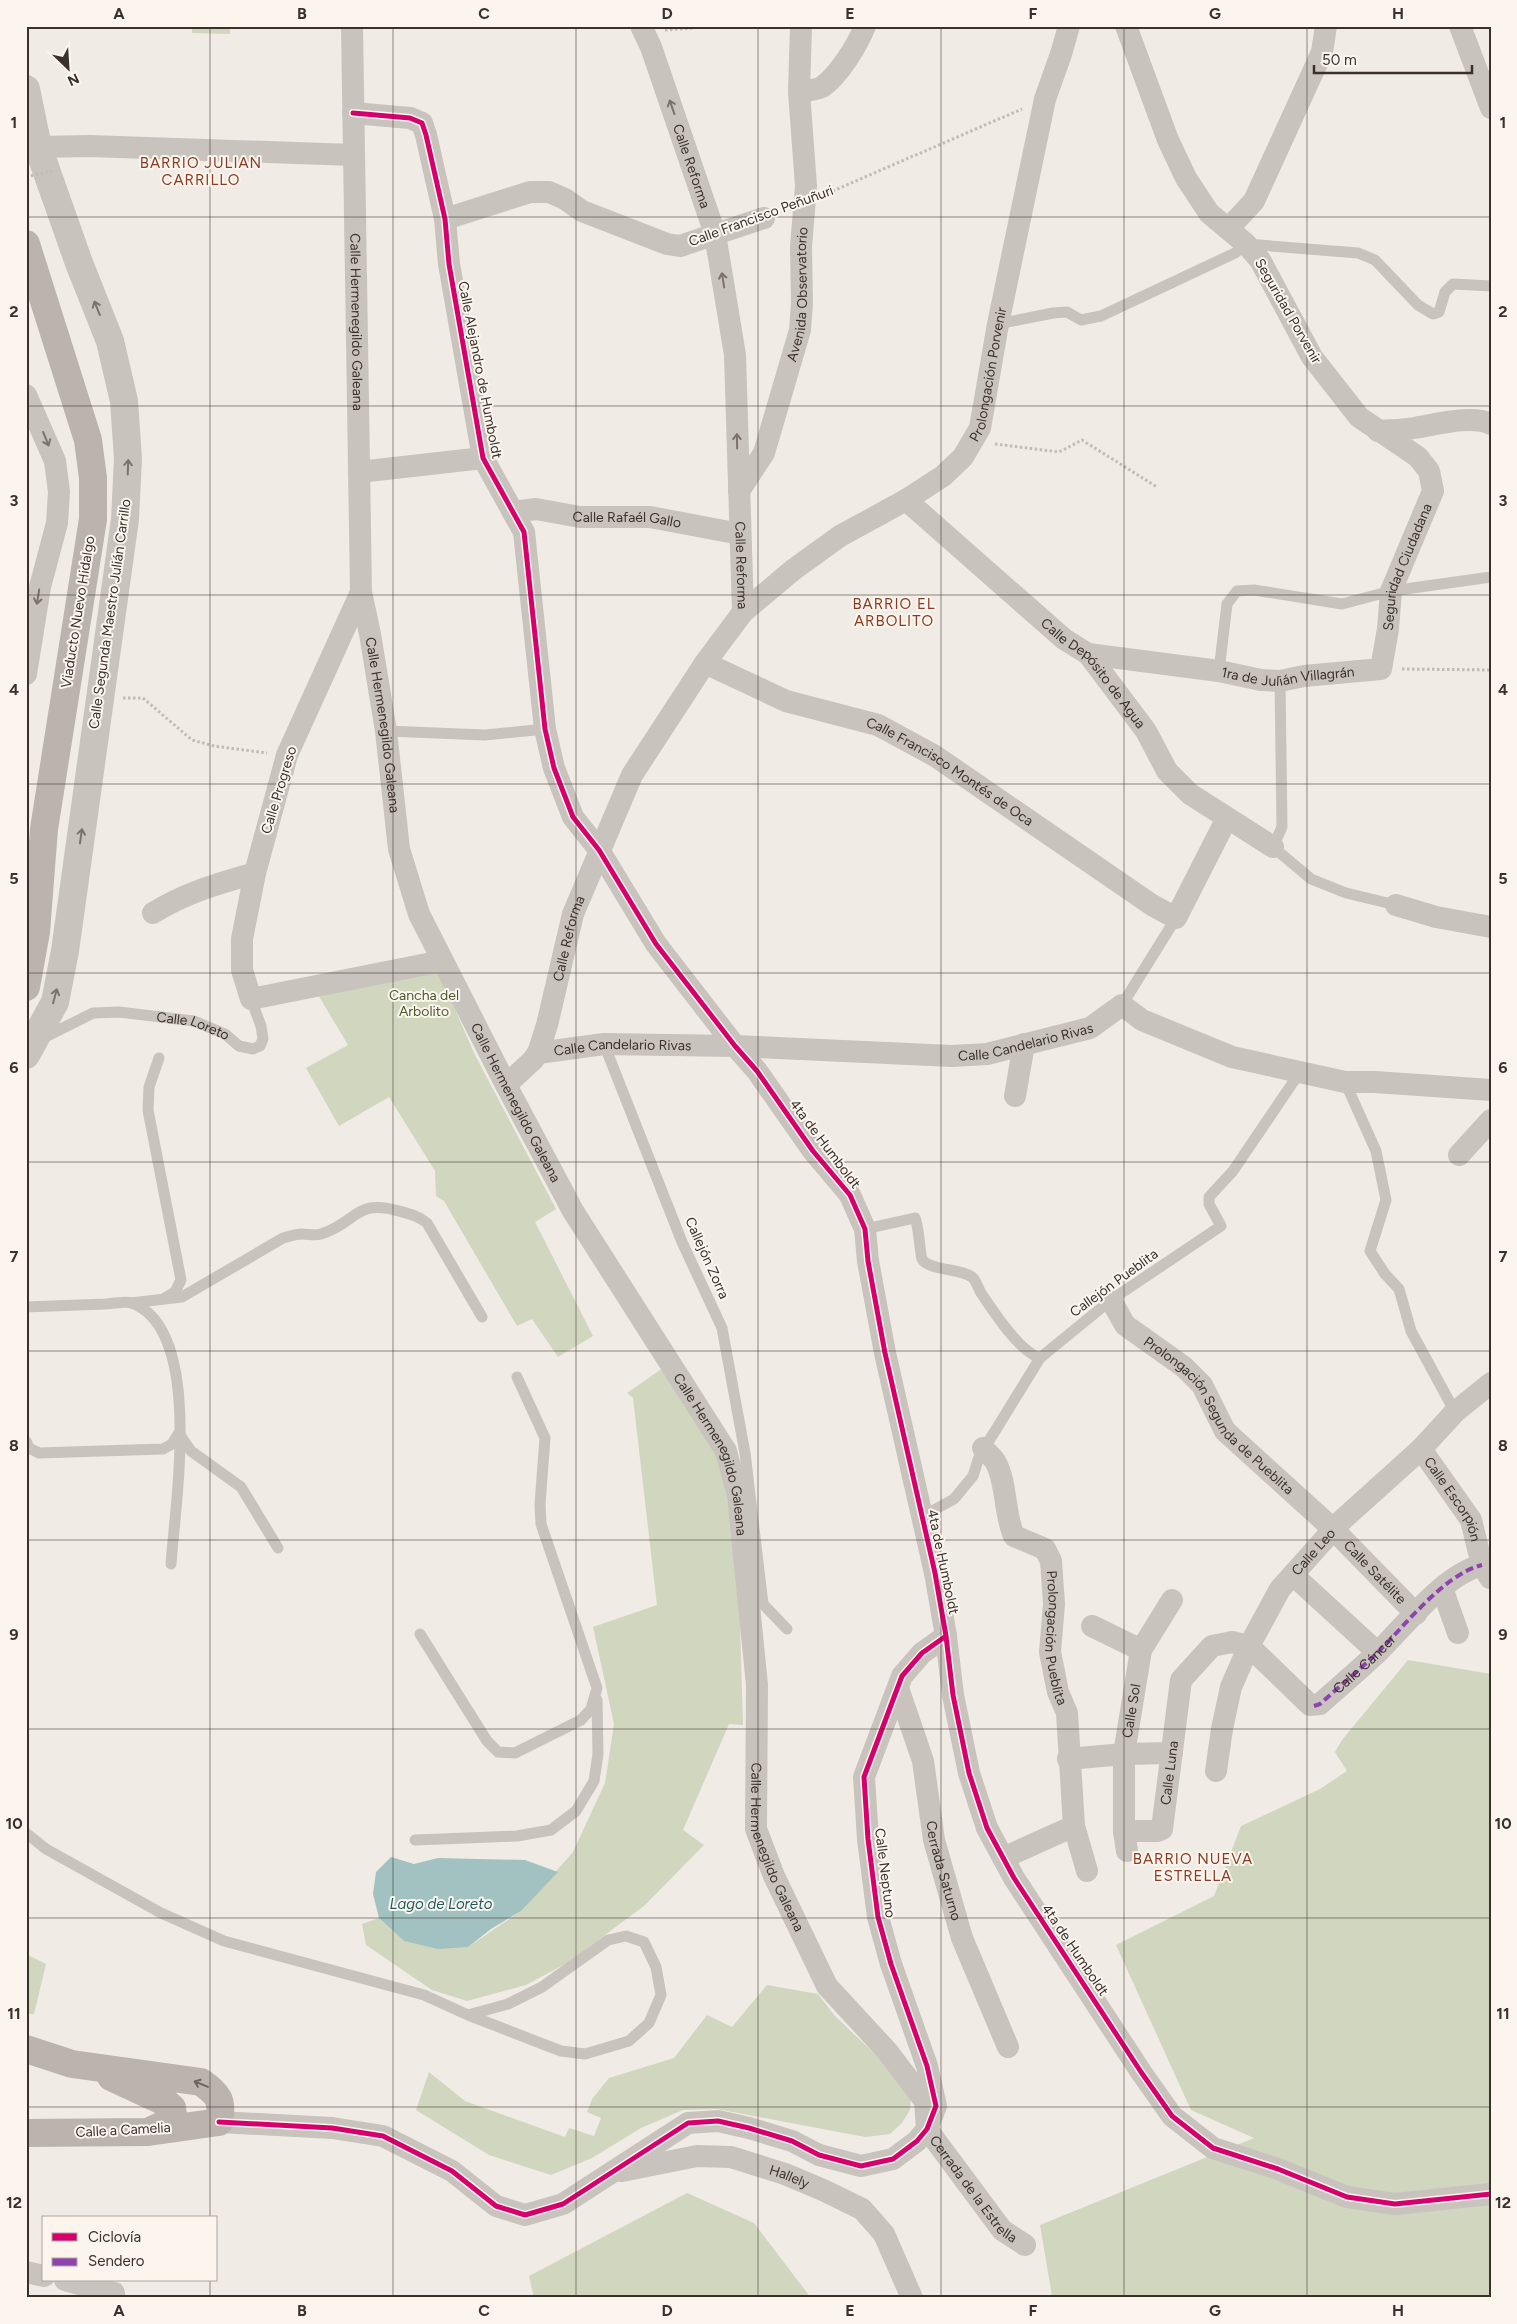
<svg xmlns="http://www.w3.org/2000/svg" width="1517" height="2324" font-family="Figtree,sans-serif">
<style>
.green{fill:#d1d6bf}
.water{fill:#a1c2c1}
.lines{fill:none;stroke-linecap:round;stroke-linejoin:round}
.path{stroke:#c2bbb6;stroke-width:3;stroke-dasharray:2.5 2.5;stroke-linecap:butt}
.service{stroke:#c9c3be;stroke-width:11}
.minor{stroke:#c9c3be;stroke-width:22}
.tertiary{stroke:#c9c3be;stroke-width:28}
.secondary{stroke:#bab3ae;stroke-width:28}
.path-bridge{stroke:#c2bbb6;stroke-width:3;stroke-dasharray:2.5 2.5;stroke-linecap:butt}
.quiet{stroke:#8e44ad;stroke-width:4;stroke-dasharray:8 4;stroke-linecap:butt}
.cycleway-casing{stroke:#fbf5ee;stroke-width:8}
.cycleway{stroke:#d6006c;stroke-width:5}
.oneway{stroke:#7b726d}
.oneway2{stroke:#6e645f}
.grid{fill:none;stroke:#3b302b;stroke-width:1;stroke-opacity:0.55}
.labels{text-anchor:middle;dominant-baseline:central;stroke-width:4;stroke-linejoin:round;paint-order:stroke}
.street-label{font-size:14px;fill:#3b302b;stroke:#fbf5ee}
.park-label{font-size:14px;fill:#4a5a2e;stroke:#fbf5ee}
.neighbourhood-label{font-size:15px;letter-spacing:1px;fill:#8c3b22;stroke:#fbf5ee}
.water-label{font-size:15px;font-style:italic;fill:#1f5a5e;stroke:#fbf5ee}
.neatline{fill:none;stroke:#3b302b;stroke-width:2}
.grid-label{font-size:16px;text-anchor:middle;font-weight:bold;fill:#3b302b}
</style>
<rect width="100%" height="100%" fill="#f0ebe5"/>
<path class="green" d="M192 26H230V34L192 33Z
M438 970 474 1053 556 1209 535 1222 593 1336 558 1357 532 1319 517 1326 444 1201 436 1196 435 1171 389 1097 339 1126 306 1068 348 1045 317 993Z
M663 1368 719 1458 733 1528 740 1625 743 1725 729 1724 683 1830 704 1845 644 1906 567 1963 526 1985 467 2001 432 1990 366 1945 362 1924 379 1918 404 1941 468 1947 521 1911 573 1852 605 1783 614 1724 593 1627 657 1605 633 1398 627 1393Z
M1408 1660 1491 1674V2298L1052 2296 1040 2225 1254 2138 1191 2110 1116 1945 1214 1896 1241 1826 1320 1789 1347 1771 1335 1752 1342 1740Z
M26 1954 46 1964 34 2014H26Z
M767 1985 818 1994 835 2016 900 2078 911 2098 910 2110 902 2123 890 2134 865 2137 717 2109 683 2110 641 2128 592 2158 551 2175 489 2155 416 2110 429 2072 465 2101 565 2137 569 2128 594 2136 601 2118 587 2112 592 2099 609 2078 674 2058 707 2015 732 2027Z
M687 2193 754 2223 811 2298H534L529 2276Z"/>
<path class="water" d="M391 1857 414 1864 438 1858 525 1860 558 1872 521 1911 491 1929 468 1947 438 1949 404 1941 379 1918 373 1894 376 1872Z"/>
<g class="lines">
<path class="path" d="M665 30 694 28
M828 193 1022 109
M995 444 1059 452 1082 440 1157 487
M1402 669 1491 670
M123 698H143L192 740 214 746 267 753"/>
<g class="service">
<path d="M998 324 1053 313 1067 312 1081 320 1101 316 1235 253 1246 244 1358 253 1375 260 1418 305 1433 314 1439 312 1445 292 1453 284 1491 286"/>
<path d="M1219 671 1227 604 1237 591 1254 590 1342 604 1391 591 1491 577"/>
<path d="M1280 681 1282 827 1273 847 1311 879 1346 893 1396 905"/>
<path d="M386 731 485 735 545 729"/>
<path d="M1122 1005 1176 918"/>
<path id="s1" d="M41 1039 93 1013 119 1012 194 1021 225 1034 239 1046 253 1049 260 1046 263 1039 261 1026 251 999"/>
<path d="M604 1044 682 1242 722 1328 745 1453 763 1604 787 1629"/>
<path d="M159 1058 149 1087 148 1110 181 1280 175 1292 165 1298"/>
<path d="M1345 1082 1376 1151 1386 1200 1370 1251 1385 1274 1399 1289 1411 1331 1455 1412"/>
<path d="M865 1229 915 1218C919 1227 920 1254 922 1259 929 1271 960 1268 972 1277 976 1280 978 1288 981 1293 993 1311 1019 1351 1040 1358"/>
<path d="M131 1303 182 1297 283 1238C290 1236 296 1234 302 1234 309 1234 314 1236 321 1234 357 1223 355 1198 399 1211 410 1214 418 1216 427 1223L482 1317"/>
<path d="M26 1307C53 1306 79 1305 106 1304 113 1303 126 1301 132 1303 204 1330 175 1504 171 1564"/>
<path d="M180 1435 191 1451 241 1487 278 1548"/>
<path d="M26 1441 29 1448 39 1453 163 1449 172 1444 179 1433"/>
<path d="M923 1516 954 1499 973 1476 979 1457 1040 1358 1111 1300 1221 1226 1209 1204V1197L1233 1171 1300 1072"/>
<path d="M420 1634 487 1741 498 1752 515 1753 581 1720 591 1709 597 1688 541 1524 540 1504 545 1438 517 1377"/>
<path d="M26 1833 46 1849 161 1913 224 1941 424 1995 468 2015 561 2051 585 2054 629 2041 649 2023 661 1995 656 1967 644 1942 626 1936 608 1940 542 1987 508 2004 468 2015"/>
<path d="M415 1840 517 1836 551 1830 576 1811 594 1781 598 1754 597 1700"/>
</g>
<g class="minor">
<path id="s2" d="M352 26 361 592 370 634 386 731 399 849 419 914 506 1085 573 1211 726 1451 738 1496 757 1685 756 1829 774 1876 827 1986 887 2051 925 2101 927 2129"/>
<path id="s3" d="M641 26 651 47 715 234 735 355 743 612"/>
<path d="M1460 26 1491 108"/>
<path d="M799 92C806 91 816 90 822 87 839 75 857 46 865 26"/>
<path d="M353 113 410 118 422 123 426 135 445 219 449 264 483 458 524 532 545 729 554 768 573 817 599 850 656 944 735 1046 757 1071 813 1151 850 1195 865 1229 868 1261 885 1353 935 1573 946 1636 953 1695 969 1773 987 1828 1014 1878 1141 2072 1172 2116 1213 2148 1278 2169 1347 2197 1395 2204 1491 2194"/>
<path d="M38 147 90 146 353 155"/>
<path d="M445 219 530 192H549L565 199 582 211 667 244 680 246 764 218"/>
<path d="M1228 229 1254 201 1322 52 1326 26"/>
<path d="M26 395 55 461 59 492 57 523 40 587 26 674"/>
<path d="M1378 431C1390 430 1402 430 1414 428 1434 425 1472 414 1491 424"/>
<path d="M359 472 483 458"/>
<path id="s4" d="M739 491 764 453 800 330 802 303 801 247 806 186 799 92 801 26"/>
<path id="s5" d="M906 500 1064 639 1088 654 1146 731 1167 771 1190 794 1273 847"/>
<path id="s6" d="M513 512 536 509 580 517H650L740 534"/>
<path d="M361 592 287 755 255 873 242 939V970L251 999 442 961"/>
<path id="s7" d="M1088 654 1219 671 1261 680 1280 681 1304 676 1381 669 1388 629 1391 591 1433 491 1429 471 1418 457 1359 417 1312 357 1260 260 1246 244 1209 213 1186 178 1168 140 1126 26"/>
<path id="s8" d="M705 663 786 701 878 725 935 756 1152 905 1176 918 1227 818"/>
<path d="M1396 905 1436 917 1491 927"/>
<path d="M153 913C185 893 219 883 255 873"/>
<path id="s9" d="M538 1053 604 1044 735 1046 952 1056 987 1054 1090 1028 1122 1005 1142 1020 1232 1057 1345 1082H1375L1491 1090"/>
<path id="s10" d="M506 1085 533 1060 538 1053 547 1025 573 914 632 775 705 663 743 612 793 570 840 536 906 500 943 476 963 457 980 428 998 324 1045 99 1061 54 1069 26"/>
<path d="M1015 1096 1024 1044"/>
<path d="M1459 1155 1491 1120"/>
<path id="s11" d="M1111 1300 1125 1325 1184 1367 1202 1385 1225 1431 1333 1529 1416 1614"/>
<path id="s12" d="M983 1448C987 1453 994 1458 996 1463 1007 1483 1004 1514 1014 1536L1045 1549 1051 1561 1054 1604 1050 1652 1058 1692 1067 1713 1074 1826 1087 1871"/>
<path id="s13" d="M1421 1449 1471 1520 1482 1565 1490 1578"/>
<path d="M1293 1575 1377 1652"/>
<path d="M1442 1588 1458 1633"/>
<path d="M1092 1626 1141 1650"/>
<path id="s14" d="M898 1688 923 1761 934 1840 962 1938 1008 2047"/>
<path d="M1068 1759 1124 1754 1172 1753"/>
<path id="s15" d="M1216 1771 1222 1729 1231 1687 1249 1646 1280 1589 1340 1522 1421 1449 1455 1412 1491 1383"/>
<path id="s16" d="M1124 1831H1158L1162 1829 1181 1680 1212 1646 1232 1642 1249 1646 1310 1705 1320 1704C1339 1687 1359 1670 1377 1653 1406 1625 1443 1575 1482 1565"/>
<path id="s17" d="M1127 1851 1124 1831V1754L1141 1650 1172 1600"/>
<path d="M1003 1858 1074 1826"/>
<path d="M219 2122 332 2128 383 2136 452 2171 496 2206 525 2215 563 2204 688 2123 718 2121 749 2128 792 2141 819 2155 861 2166 893 2159 917 2141 927 2129 936 2106 927 2066 891 1964 878 1917 868 1839 864 1777 902 1676 922 1653 946 1636"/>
<path id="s18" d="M927 2129 1002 2230 1025 2245"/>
<path id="s19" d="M622 2171 697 2156 731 2157 785 2174 823 2190 862 2209 884 2234 912 2298"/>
<path d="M26 2272 44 2276"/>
<path d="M65 2280 114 2293"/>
</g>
<path class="tertiary" d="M26 89 38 147 79 263 110 341 124 401 128 459 125 519 65 951 55 1002 26 1055"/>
<path class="secondary" d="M26 244 88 440 93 478V519L44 829 36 932 26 987
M26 2049 72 2064 201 2082C219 2095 223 2100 219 2122L148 2132 26 2133
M111 2077 165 2102 172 2108 173 2116 167 2123 148 2132"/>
<path class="path-bridge" d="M26 177 52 171"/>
<path class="quiet" id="s20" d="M1314 1706 1320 1704C1339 1687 1359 1670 1377 1653 1406 1625 1443 1575 1482 1565"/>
<defs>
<path id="cycleway" d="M353 113 410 118 422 123 426 135 445 219 449 264 483 458 524 532 545 729 554 768 573 817 599 850 656 944 735 1046 757 1071 813 1151 850 1195 865 1229 868 1261 885 1353 935 1573 946 1636 953 1695 969 1773 987 1828 1014 1878 1141 2072 1172 2116 1213 2148 1278 2169 1347 2197 1395 2204 1491 2194
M219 2122 332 2128 383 2136 452 2171 496 2206 525 2215 563 2204 688 2123 718 2121 749 2128 792 2141 819 2155 861 2166 893 2159 917 2141 927 2129 936 2106 927 2066 891 1964 878 1917 868 1839 864 1777 902 1676 922 1653 946 1636"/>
</defs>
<use href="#cycleway" class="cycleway-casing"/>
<use href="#cycleway" class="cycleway"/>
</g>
<defs><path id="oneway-shaft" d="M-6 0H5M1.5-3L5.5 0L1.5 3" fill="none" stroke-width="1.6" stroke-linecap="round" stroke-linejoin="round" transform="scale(1.25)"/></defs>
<g class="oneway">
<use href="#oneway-shaft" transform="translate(672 107) rotate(-109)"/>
<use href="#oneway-shaft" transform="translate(723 280) rotate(-99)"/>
<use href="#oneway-shaft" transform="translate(97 308) rotate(-112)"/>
<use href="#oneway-shaft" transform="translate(46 439) rotate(68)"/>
<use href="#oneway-shaft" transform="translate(737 441) rotate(-91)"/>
<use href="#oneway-shaft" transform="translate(128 467) rotate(-88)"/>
<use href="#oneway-shaft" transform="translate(38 597) rotate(99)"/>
<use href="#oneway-shaft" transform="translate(81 836) rotate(-82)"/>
<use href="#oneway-shaft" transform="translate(55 996) rotate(-75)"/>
</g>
<use class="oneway2" href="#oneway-shaft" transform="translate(201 2084) rotate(-158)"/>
<path class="grid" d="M210 26V2218M393 26V2298M576 26V2298M758 26V2298M941 26V2298M1124 26V2298M1307 26V2298M26 217H1491M26 406H1491M26 595H1491M26 784H1491M26 973H1491M26 1162H1491M26 1351H1491M26 1540H1491M26 1729H1491M26 1918H1491M26 2107H1491M210 2280V2298"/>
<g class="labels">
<g class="street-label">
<text stroke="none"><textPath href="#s3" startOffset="149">Calle Reforma</textPath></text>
<text transform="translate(761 216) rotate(-20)">Calle Francisco Peñuñuri</text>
<text stroke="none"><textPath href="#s4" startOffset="209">Avenida Observatorio</textPath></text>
<text transform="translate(1288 311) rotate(60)">Seguridad Porvenir</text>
<text stroke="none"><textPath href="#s2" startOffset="296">Calle Hermenegildo Galeana</textPath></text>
<text transform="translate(480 370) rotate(79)">Calle Alejandro de Humboldt</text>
<text stroke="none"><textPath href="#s10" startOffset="895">Prolongación Porvenir</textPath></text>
<text stroke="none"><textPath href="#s6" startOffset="115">Calle Rafaél Gallo</textPath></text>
<text stroke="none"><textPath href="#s3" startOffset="554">Calle Reforma</textPath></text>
<text stroke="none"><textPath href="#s7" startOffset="402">Seguridad Ciudadana</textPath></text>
<text transform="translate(78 612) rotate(-81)">Viaducto Nuevo Hidalgo</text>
<text transform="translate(110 614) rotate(-82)">Calle Segunda Maestro Julián Carrillo</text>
<text stroke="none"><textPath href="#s7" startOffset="202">1ra de Julián Villagrán</textPath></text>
<text stroke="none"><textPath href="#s5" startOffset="256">Calle Depósito de Agua</textPath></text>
<text stroke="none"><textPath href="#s2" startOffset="701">Calle Hermenegildo Galeana</textPath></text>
<text stroke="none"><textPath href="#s8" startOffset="270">Calle Francisco Montés de Oca</textPath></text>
<text transform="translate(279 790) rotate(-73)">Calle Progreso</text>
<text stroke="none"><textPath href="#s10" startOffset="164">Calle Reforma</textPath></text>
<text stroke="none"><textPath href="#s1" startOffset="160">Calle Loreto</textPath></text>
<text stroke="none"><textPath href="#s9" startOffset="490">Calle Candelario Rivas</textPath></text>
<text stroke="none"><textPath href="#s9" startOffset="85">Calle Candelario Rivas</textPath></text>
<text stroke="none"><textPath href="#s2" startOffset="1106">Calle Hermenegildo Galeana</textPath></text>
<text transform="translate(825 1144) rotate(53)">4ta de Humboldt</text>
<text transform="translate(707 1258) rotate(66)">Callejón Zorra</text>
<text transform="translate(1114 1283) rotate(-36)">Callejón Pueblita</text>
<text stroke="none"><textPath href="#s11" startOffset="161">Prolongación Segunda de Pueblita</textPath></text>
<text stroke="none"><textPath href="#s2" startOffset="1511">Calle Hermenegildo Galeana</textPath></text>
<text stroke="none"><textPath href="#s13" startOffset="60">Calle Escorpión</textPath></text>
<text stroke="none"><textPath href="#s15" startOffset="245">Calle Leo</textPath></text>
<text transform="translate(943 1562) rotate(78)">4ta de Humboldt</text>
<text stroke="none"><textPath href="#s11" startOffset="384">Calle Satélite</textPath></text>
<text stroke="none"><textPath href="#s12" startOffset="220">Prolongación Pueblita</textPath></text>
<text stroke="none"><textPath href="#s20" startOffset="66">Calle Cáncer</textPath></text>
<text stroke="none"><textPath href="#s17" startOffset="141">Calle Sol</textPath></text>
<text stroke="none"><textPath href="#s16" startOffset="95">Calle Luna</textPath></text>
<text stroke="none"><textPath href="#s2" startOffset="1916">Calle Hermenegildo Galeana</textPath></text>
<text stroke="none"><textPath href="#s14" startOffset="189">Cerrada Saturno</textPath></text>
<text transform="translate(885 1873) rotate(83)">Calle Neptuno</text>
<text transform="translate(1075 1950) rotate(56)">4ta de Humboldt</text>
<text transform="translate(123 2130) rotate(-3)">Calle a Camelia</text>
<text stroke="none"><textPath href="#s19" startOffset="172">Hallely</textPath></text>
<text stroke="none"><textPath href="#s18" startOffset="76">Cerrada de la Estrella</textPath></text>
</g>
<g class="park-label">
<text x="424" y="995">Cancha del<tspan x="424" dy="16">Arbolito</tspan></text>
</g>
<g class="neighbourhood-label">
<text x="201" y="163">BARRIO JULIAN<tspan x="201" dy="17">CARRILLO</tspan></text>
<text x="894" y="604">BARRIO EL<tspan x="894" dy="17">ARBOLITO</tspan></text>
<text x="1193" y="1859">BARRIO NUEVA<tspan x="1193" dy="17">ESTRELLA</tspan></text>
</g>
<g class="water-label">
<text x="441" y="1904">Lago de Loreto</text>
</g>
</g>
<rect width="1517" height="2324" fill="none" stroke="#fbf5ee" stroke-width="55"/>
<rect x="42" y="2216" width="175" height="65" fill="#fbf5ee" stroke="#aea6a0"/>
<rect x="52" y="2233" width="25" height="8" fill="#d6006c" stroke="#aea6a0"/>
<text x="88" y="2242" font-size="15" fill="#3b302b">Ciclovía</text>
<rect x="52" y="2258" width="25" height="8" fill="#8e44ad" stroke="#aea6a0"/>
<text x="88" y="2266" font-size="15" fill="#3b302b">Sendero</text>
<g transform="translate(68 68) rotate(155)" stroke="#fbf5ee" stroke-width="4" paint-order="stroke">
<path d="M0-4L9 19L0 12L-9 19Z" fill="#3b302b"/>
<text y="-8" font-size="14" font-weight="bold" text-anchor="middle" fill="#3b302b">N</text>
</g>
<path d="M1314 65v8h158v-8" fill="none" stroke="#3b302b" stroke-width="2.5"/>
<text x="1322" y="65" font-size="15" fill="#3b302b" stroke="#fbf5ee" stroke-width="4" paint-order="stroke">50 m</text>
<rect x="28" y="28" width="1462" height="2268" class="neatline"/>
<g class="grid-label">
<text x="119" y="19">A</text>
<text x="302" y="19">B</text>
<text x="484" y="19">C</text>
<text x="667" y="19">D</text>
<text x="850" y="19">E</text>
<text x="1033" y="19">F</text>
<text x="1215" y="19">G</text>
<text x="1398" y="19">H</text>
<text x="14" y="128">1</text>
<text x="1503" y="128">1</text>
<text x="14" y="317">2</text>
<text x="1503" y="317">2</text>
<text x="14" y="506">3</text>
<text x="1503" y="506">3</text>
<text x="14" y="695">4</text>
<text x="1503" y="695">4</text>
<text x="14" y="884">5</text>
<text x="1503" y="884">5</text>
<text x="14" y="1073">6</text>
<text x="1503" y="1073">6</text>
<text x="14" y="1262">7</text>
<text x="1503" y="1262">7</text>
<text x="14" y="1451">8</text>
<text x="1503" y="1451">8</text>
<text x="14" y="1640">9</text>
<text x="1503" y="1640">9</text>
<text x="14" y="1829">10</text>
<text x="1503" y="1829">10</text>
<text x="14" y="2019">11</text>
<text x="1503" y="2019">11</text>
<text x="14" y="2208">12</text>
<text x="1503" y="2208">12</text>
<text x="119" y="2316">A</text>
<text x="302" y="2316">B</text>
<text x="484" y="2316">C</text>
<text x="667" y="2316">D</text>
<text x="850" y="2316">E</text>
<text x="1033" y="2316">F</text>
<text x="1215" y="2316">G</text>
<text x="1398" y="2316">H</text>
</g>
</svg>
